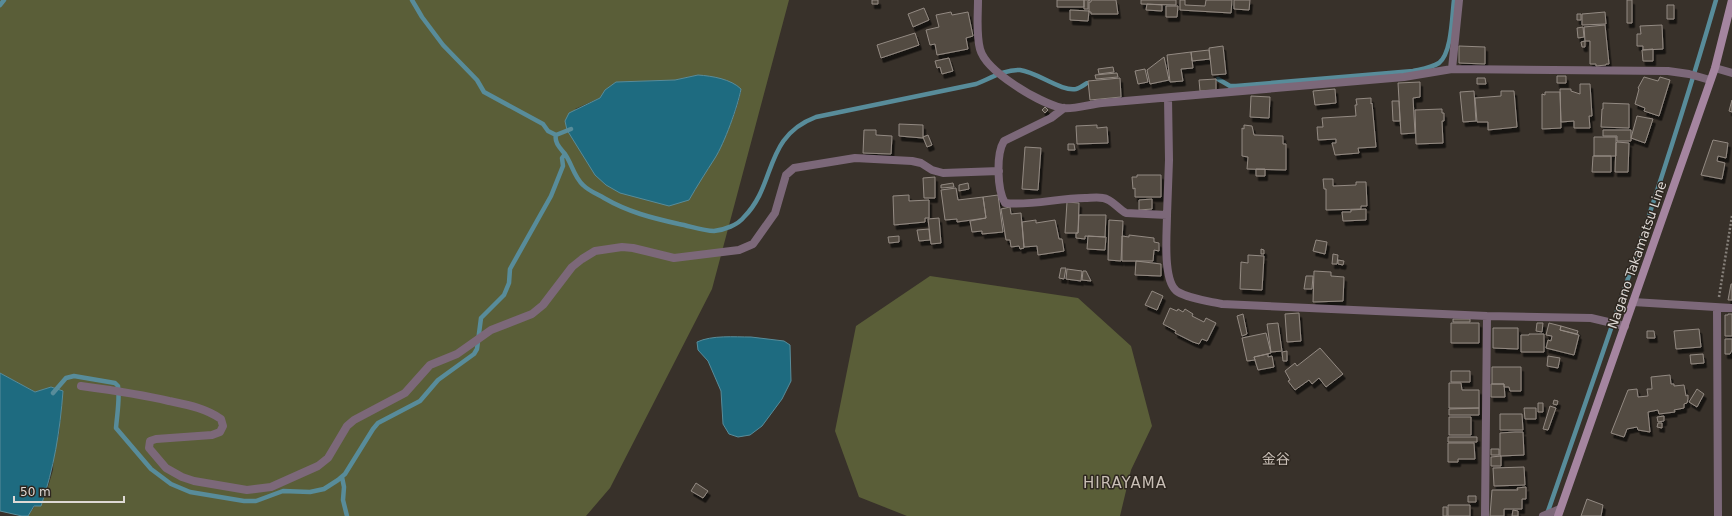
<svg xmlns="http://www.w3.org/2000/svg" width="1732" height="516" font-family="'DejaVu Sans','Noto Sans JP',sans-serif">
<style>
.green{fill:#5a5e38;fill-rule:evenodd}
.water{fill:#1e6b80;stroke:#588c9a}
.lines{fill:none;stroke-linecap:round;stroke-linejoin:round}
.stream{stroke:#588c9a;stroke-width:4.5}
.building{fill:#534b43;stroke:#938a82;filter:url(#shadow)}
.path{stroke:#86807a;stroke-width:2.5;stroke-dasharray:2 2;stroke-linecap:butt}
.street{stroke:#7c6879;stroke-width:8}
.secondary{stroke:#a585a0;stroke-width:8}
.labels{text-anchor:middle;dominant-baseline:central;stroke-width:3;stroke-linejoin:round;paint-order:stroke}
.street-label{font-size:13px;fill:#ded9d5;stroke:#2e2720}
.neighbourhood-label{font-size:14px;fill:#c9bfb6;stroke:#2e2720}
.quarter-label{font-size:15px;letter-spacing:1px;fill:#c9bfb6;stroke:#2e2720}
</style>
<defs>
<filter id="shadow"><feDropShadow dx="2.5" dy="4.5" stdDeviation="0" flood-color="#0009"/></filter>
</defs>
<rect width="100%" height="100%" fill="#38312a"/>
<path class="green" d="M0 0H789L712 289 610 488 586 516H28L48 487 53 470 54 452 59 434 63 391 51 387 35 392 0 373ZM698 75 741 90C736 124 706 170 689 200L575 109 600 98 616 82 675 80Z
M930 276 1078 298 1131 346 1152 426 1131 470 1120 516H907L859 497 835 431 856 326Z"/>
<path class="water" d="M698 75C712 76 731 79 741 89 738 106 724 144 715 158 706 172 697 186 689 200L669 206 620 193 606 185 595 175 567 130 565 121 569 113 600 98 605 90 616 82 675 80Z
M751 337 784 341 790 345 791 381 782 399 762 426 750 435 738 437 729 434 723 424 721 391 708 361 698 350 697 342C712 335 734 337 751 337Z
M0 373 35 392 51 387 63 391C60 431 54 468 41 506H34L28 516H22L0 511Z"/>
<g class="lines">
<path class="stream" d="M412 0 422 17 443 45 477 80 484 92 543 124 548 131 556 135
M0 5 4 0
M1218 79 1230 86H1236L1413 71C1422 69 1431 68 1439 63 1452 53 1452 15 1454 0
M565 154C572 164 574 177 583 185 589 191 597 194 604 198 628 212 652 218 679 224 690 226 703 231 714 231 724 230 738 225 744 217 777 184 763 137 816 117L976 84C989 79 1005 69 1020 70 1037 72 1062 92 1076 89 1080 88 1084 85 1087 83
M53 393 66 378 74 376 115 383 118 386C120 399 117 415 116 428L151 469 171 484 190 492 244 501H256L283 491 310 492 324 489 338 480 345 474 373 429 378 423 420 401 438 380 474 354 477 349 481 318 504 295 509 283 510 269 551 196 563 166 562 158 565 154C561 149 554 143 556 135L571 129
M342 477 344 487 343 500 347 516
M1547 514C1606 344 1666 173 1716 0"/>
</g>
<path class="building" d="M872 0H878V4H872Z
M1057 0H1084V7H1057Z
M1084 0H1090L1088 1V9H1084Z
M1091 0H1116L1118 14H1091V12H1089V2H1091Z
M1141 0H1176V5L1141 4Z
M1180 0H1185V5L1205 6 1206 0H1232L1231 13 1180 10Z
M1234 0H1250L1249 10 1234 9Z
M1627 0H1632V23H1627Z
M1147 4 1162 5V11L1146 10Z
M1667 5H1674V19H1667Z
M1166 6H1178L1177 17H1166Z
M924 8 929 20 913 27 908 14Z
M1070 10 1089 11 1088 21 1070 20Z
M951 12 952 15 968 12 973 36 966 38 968 49 937 55 935 44 930 45 926 30 939 27 936 15Z
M1605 12 1606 24 1582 25V14Z
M1577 14H1581V20H1577Z
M1605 25 1609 64H1606V65L1596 66V64H1590V41H1585L1584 27Z
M1662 25 1663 49 1643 50V46H1637V34H1641L1640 26Z
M1583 27 1584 37 1578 38 1577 28Z
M915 33 919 45 881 58 877 45Z
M1585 41V47H1582L1581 42Z
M1223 46 1226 74 1212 75 1209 48Z
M1459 46 1485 47V64L1459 63Z
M1653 49V61H1643L1642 50Z
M1209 50 1210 59 1192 61 1191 52Z
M1191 52 1193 68 1181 69 1183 81 1170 82 1167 55Z
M1164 57 1169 80 1150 84 1147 70Z
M949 58 953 71 942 74 940 67 937 68 935 61Z
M1113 67 1114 72 1099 74 1098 69Z
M1145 69 1148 82 1138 84 1135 71Z
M1117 73 1118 77 1096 79 1095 75Z
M1557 76H1566V83H1557Z
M1644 77 1658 81 1660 77 1670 80 1659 116 1644 111 1645 108 1635 104 1639 89 1638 88Z
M1120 78 1121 97 1090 100 1088 81Z
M1477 78H1485L1486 84H1477Z
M1216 79V90L1200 91 1199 80Z
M1420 82V97L1413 98 1415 133 1401 134 1398 83Z
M1580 84H1590L1592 116H1589L1590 128H1574V121L1561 122 1560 89H1571V91L1580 94Z
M1335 89 1336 103 1315 105 1313 91Z
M1474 91 1476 121 1463 122 1460 92Z
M1501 91H1514L1517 127 1488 130V122H1477L1475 98 1501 96Z
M1545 92H1560L1561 128 1542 129V94L1545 95Z
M1251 96 1270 97 1269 118 1250 117Z
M1371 98V104L1372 103 1376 147 1358 148 1359 153 1335 155 1332 143H1336V139L1318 140 1317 127H1323L1322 118 1356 116 1355 105H1357L1356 99Z
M1732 100V112L1729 111Z
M1392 101H1399L1400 121H1393Z
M1603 103 1629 104V128L1601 127 1602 109H1603Z
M1045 107 1048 110 1045 113 1042 110Z
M1442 109V113H1444V121H1442L1443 143 1416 144 1415 110Z
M1637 116 1653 119 1645 143 1631 138Z
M899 124 923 125V138L899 136Z
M1097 125V128L1107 127 1108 143 1077 144 1076 126Z
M1244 125 1252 126 1254 135 1283 136V144H1286V170L1247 169 1248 157 1242 156V128L1244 129Z
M864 130H876V135L892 136 891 154 863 153Z
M1603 130H1631V141H1617V136H1603Z
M928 135 932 145 927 147 923 137Z
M1594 137H1616V156H1594Z
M1713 140 1728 143 1726 158 1718 156 1717 161 1725 163 1722 179 1701 175Z
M1617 142 1629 143 1628 172H1615L1616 143Z
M1068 144H1074L1075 150H1068Z
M1025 147 1041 148 1038 190 1022 189Z
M1593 156H1611V172H1592Z
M1256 169H1265V176H1256Z
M1137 175H1161V197H1135V188L1133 189 1132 177H1137Z
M935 177V198H924L923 178Z
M1323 179H1333V186L1356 185V182H1366L1367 206H1361V209L1326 210V189H1324Z
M953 183 954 187 941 188V185Z
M968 183 969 189 959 191V185Z
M956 188 958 200 983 197 986 218 957 222V219L945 220 941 190Z
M909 195V201L929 200V218H925V222L894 225 893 196Z
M998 195 1003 232 982 234V231L972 232 970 221 986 218 983 197Z
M1152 199V209L1139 210V200Z
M1067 202 1079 203 1078 233H1065Z
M1010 207 1011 214 1021 213 1024 248 1020 249 1019 246 1011 247 1010 240H1006L1001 209Z
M1366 209V220L1343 221 1342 212H1351V210Z
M1079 215H1106L1105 237 1085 236V239L1076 238V233H1078Z
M939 218 941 243 931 244 928 219Z
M1036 220V223L1055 220 1059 239H1062L1064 251 1038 255 1037 246 1024 247 1022 222Z
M1109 220 1123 221 1121 261 1108 260Z
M929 229 930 240 919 241 917 230Z
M1129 235 1154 238V242L1159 243V251L1154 250 1153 261H1122V236L1129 237Z
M899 236V242L889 243 888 237Z
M1088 236 1106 237 1105 250 1087 249Z
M1316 240 1327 242 1325 254 1313 251Z
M1261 249 1264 250V254H1261Z
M1333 254 1338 255 1337 264H1332Z
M1248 255 1264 256 1262 290 1240 289 1241 262 1248 263Z
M1338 260 1344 261 1343 265 1338 264Z
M1136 261 1161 264V276L1135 275Z
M1061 268H1066L1064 279 1059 278Z
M1067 269 1082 271 1081 281 1066 279Z
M1083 271H1086L1091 281 1082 280Z
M1314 271 1331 272V276L1344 277 1343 301 1313 302Z
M1306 276H1313L1312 289H1304Z
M1731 284H1732V300H1728Z
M1152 291 1163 296 1157 310 1145 305Z
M1170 308 1177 311 1178 309 1183 312 1185 309 1193 314 1192 316 1204 322 1206 318 1216 323 1207 341 1202 339 1199 344 1193 342 1175 333 1176 331 1163 324Z
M1299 313 1301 341 1287 342 1285 314Z
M1243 314 1247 334 1242 336 1237 316Z
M1728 314H1732V336H1725V315H1728Z
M1453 319H1470V322H1453Z
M1278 323 1282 351 1271 352 1267 324Z
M1451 323H1479V343H1451Z
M1537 323H1543L1542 332 1536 331Z
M1549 323 1561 326 1560 330 1579 335 1574 355 1546 348 1548 340 1551 341 1552 336 1546 335Z
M1561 326 1578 331 1577 334 1560 330Z
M1493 328H1518V349L1493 348Z
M1699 329 1701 347 1676 349 1674 331Z
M1647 331H1654L1655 338H1647Z
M1266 333 1271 353 1254 357 1255 360 1247 361 1242 338Z
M1529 334H1544V352H1521V335H1529Z
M1725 339H1732V350L1730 354H1725Z
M1320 348 1343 374 1326 387 1319 378 1312 384 1309 380 1295 390 1288 381 1290 380 1285 371 1295 363 1297 366Z
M1287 351V361H1283L1282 352Z
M1268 354V357L1272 356 1274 367 1258 370 1254 357Z
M1703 354 1704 363 1691 364 1690 355Z
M1548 356 1560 358 1558 368 1547 366Z
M1492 367H1521V391H1510L1509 387H1504V384H1492Z
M1451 371H1470V382H1451Z
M1670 375 1671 384H1674V386L1684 385 1686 396 1688 395V399L1687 403 1684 404V408L1674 410 1675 412 1659 414 1658 410 1648 412 1650 432 1638 430 1637 427 1627 429 1624 437 1611 433 1628 390 1637 389 1638 397 1648 396 1647 389H1652L1651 377Z
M1449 383H1461L1462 390H1479V408H1449Z
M1491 384H1504L1505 397H1491Z
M1697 389 1704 394 1697 407 1689 402Z
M1554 400 1558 401 1557 405 1553 404Z
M1538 403H1543V412H1538Z
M1550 406 1556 408 1548 430 1543 429Z
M1479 408V415H1449V409Z
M1524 408H1536V419H1525Z
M1500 414H1522L1523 430H1500Z
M1664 416V421L1658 422 1657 417Z
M1449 417H1471V435H1449Z
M1658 423H1662V428L1657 427Z
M1515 432H1523L1524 455 1500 456V433Z
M1448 437H1477V442H1448Z
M1448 443H1474L1475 459H1458V462H1448Z
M1491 449H1499V455H1491Z
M1501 456V466H1491V457Z
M1524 467 1525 485 1494 486 1493 468Z
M696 483 708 491 703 498 691 491Z
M1526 487V499H1522V509H1504V516H1490L1492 490H1518L1517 488Z
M1468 496H1476V502H1468Z
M1587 499 1603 505 1601 516H1581Z
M1448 505H1470V516H1448Z
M1443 507H1447V516H1443Z
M1513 510 1518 511V516H1512Z"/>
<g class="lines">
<path class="path" d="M1719 297 1732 216"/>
<path class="street" d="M978 0C978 16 976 34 980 49 986 72 1040 103 1062 108 1072 110 1091 104 1102 103L1404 77 1452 69 1668 71 1689 74 1710 80
M1715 68 1732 73
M1452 69 1459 0
M1064 108 1051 118 1004 141C996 154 997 190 1005 203 1031 206 1058 198 1085 198 1090 198 1097 197 1103 198 1112 199 1118 209 1126 213L1167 215C1167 232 1162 283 1178 292 1190 299 1208 301 1222 304L1487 316 1591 318 1625 326
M1167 215 1169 160 1168 98
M1633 302 1732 308
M1717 308 1718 516
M81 386C111 390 140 394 169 401 188 405 205 408 221 419L223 426 220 432 212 435 156 439 150 441 149 448 166 468 182 477 194 481 247 490 271 487 318 466 328 458 347 426 354 420 405 393 430 365 457 354 491 330 532 314 543 305 572 267 582 259 595 251 622 247 633 248 674 258 739 250 753 244 775 213 786 175 794 168 855 158 912 161 921 163 932 170 943 173 999 171
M1485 516 1487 316
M1543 516 1560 509"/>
<path class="secondary" d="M1558 516 1715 68 1732 0"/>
</g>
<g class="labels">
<g class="street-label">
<text transform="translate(1637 255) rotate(-71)">Nagano Takamatsu Line</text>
</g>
<g class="neighbourhood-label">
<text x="1276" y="459">金谷</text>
</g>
<g class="quarter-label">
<text x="1125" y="483">HIRAYAMA</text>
</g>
</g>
<path d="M14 496v6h110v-6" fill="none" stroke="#ded9d5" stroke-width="2"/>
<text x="20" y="496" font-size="12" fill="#ded9d5" stroke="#2e2720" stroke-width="3" paint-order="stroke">50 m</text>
</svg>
